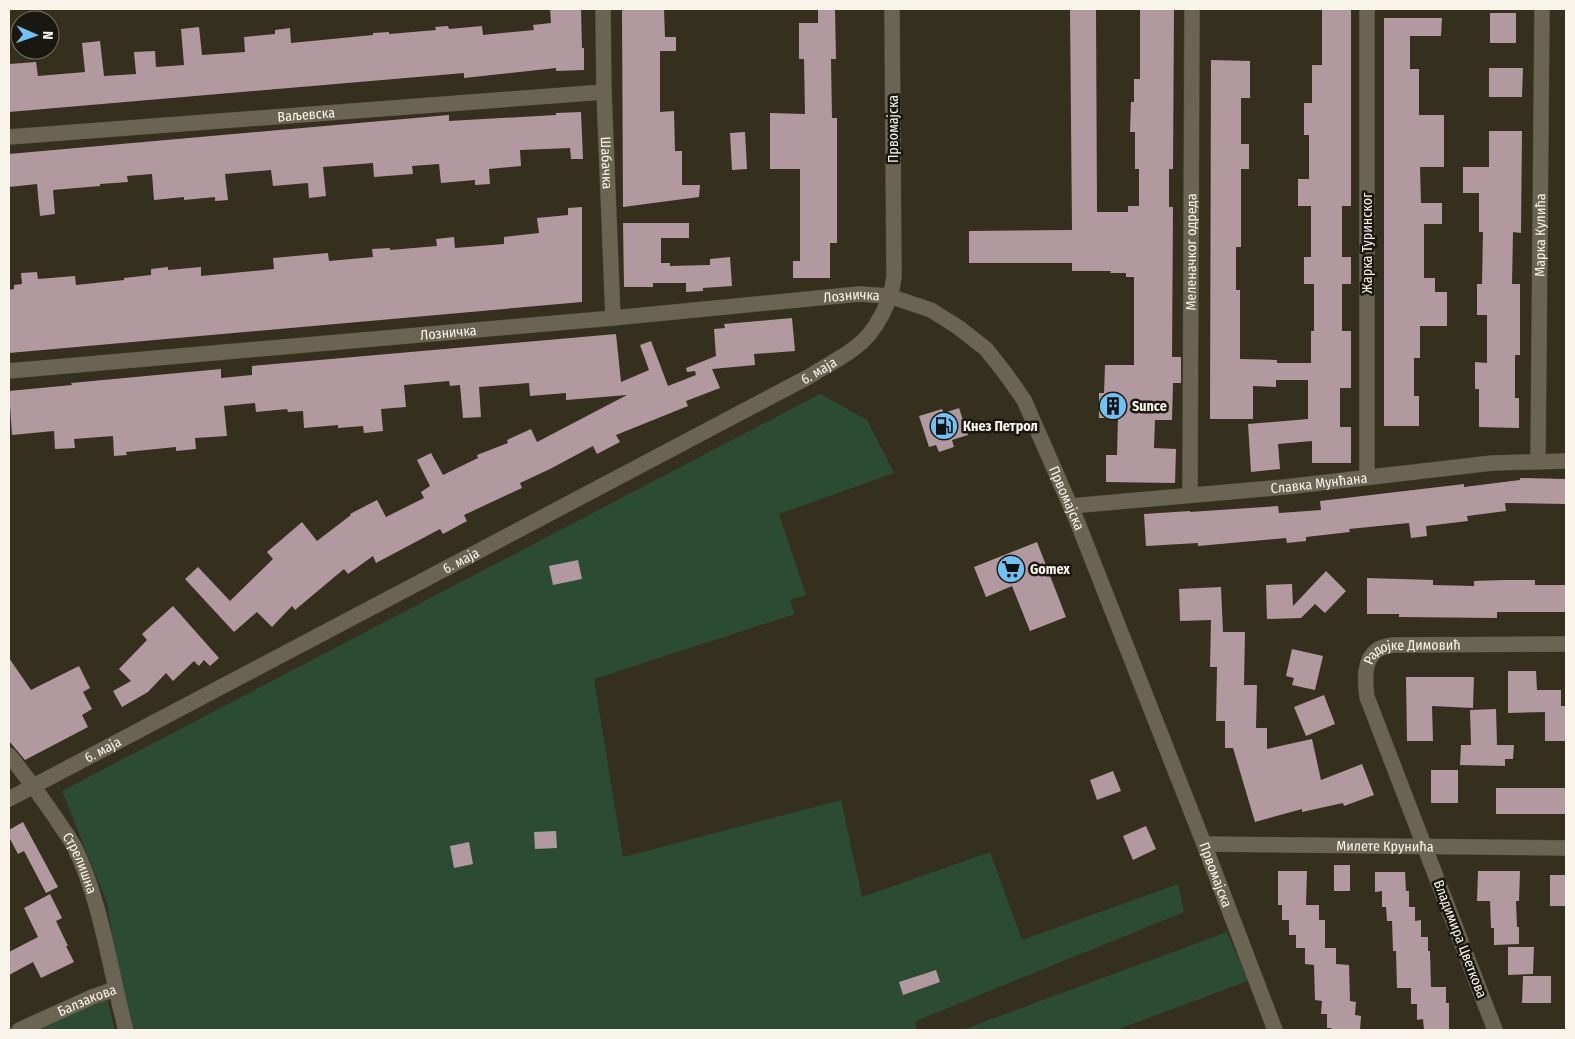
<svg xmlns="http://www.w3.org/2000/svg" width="1575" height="1039" font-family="'Fira Sans Condensed',sans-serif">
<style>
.green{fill:#2b4c33}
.building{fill:#b1999f}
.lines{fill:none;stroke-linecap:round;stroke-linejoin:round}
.minor-casing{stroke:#524c3d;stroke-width:16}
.minor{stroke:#6b6452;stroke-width:15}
.labels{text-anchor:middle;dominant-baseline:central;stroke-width:5;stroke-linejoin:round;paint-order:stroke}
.street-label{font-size:14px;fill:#f9f5ea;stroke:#1a1710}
.poi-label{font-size:14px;font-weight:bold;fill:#f9f5ea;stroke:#1a1710;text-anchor:start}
</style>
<rect width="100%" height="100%" fill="#352f1e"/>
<path class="green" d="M820 394 867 420 894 473 779 514 806 595 790 600 795 614 594 679 623 857 841 800 862 897 990 852 1022 940 1178 884 1184 912 916 1021V1030H135L118 973 107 903 62 791Z
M1227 932 1248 981 1116 1030H962Z
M107 998 115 1030H38Z"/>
<path class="building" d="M550 9H581L582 48H584V70L556 71V68L464 78V73L9 112V64L36 62 38 76 85 72 82 43 100 41 104 76 136 74 134 52 155 51 156 67 184 65 181 29 199 27 202 55 245 52 244 37 275 34V30L290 28 291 43 373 35V33L389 32V34L436 30 435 27 448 26 449 29 482 26 483 35 534 30 533 25 551 23Z
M622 9H664L665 37H676V51H660V112L674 111 675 151H682V185H700L699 197 623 207Z
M818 9H835L836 59H831L832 118H837V243H830V278H793V261H800V169H770V113L805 114 804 59H799V23H818Z
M1070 9H1096L1097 212H1128V206H1139V169H1135V132H1130L1131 102H1134V79H1140V9H1174L1173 169H1169V207H1173L1172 357H1181V383H1173L1172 420H1155L1154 448 1176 449 1175 483 1106 482V455H1117L1118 418H1099V393H1104L1105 365H1134V277H1126V273H1110L1111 271H1072V263H969V231L1072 230Z
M1322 9H1351V206H1342V257H1351V284H1342V331H1351V388H1340V427H1351V463H1312V441L1278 444 1280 469 1251 472 1248 424 1308 419V380H1276V387L1253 386V419H1210L1211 60 1250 61V98H1241V144H1249V169H1241V247H1236V290H1240V359L1277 360V363H1311V331H1314V284H1304V257H1311V206H1298V179H1309V135H1304V103H1312V65H1322Z
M1490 13H1516V43H1490Z
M1384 18H1442L1441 36H1410V69H1419V115H1444V167H1420L1421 203H1442V224H1424V278H1435V292H1447V326H1420V358H1414V396H1419V426H1384Z
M1489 68H1523L1522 97H1489Z
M581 112 583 159H571L570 148 520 150 521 166 489 169 490 184 475 185V180L441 183 439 164 412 166 413 174 374 177 373 163 323 167 326 196 309 198 308 183 273 186 271 170 225 174 228 200 215 201V197L184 200V197L154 200 152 174 127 176 128 182 100 184V186L53 190 55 214 40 216 37 184 9 187V154L449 115V121L556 115V113Z
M1489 131H1522L1521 233 1513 232 1512 284H1520V355H1515V398H1519V428L1479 427V389H1475V362L1487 363V315H1477V284H1482L1483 232H1479V193H1463V167H1489Z
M745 132 747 169 732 170 730 133Z
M582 207V302L9 353V290L14 289V285L22 284 21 273 37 272 38 279 75 276 76 285 124 280V278L151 275V269L168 267V270L201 267V276L274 269 273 258 328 253 329 261 373 257 372 249 390 248V250L437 246 436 239 454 237 455 248 504 244V237L539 233 537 218 568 215V208Z
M623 223H689V238H661V263H670V266L710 265V259L730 257 732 286 703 288V291L686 292V283H653V287H624Z
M792 318 795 351 754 354 755 365 712 369 720 388 686 401 688 406 616 435 620 442 597 454 593 446 550 469 520 483 522 488 464 515 467 521 443 534 440 529 376 563 373 556 348 574 344 569 295 610 292 606 272 627 257 612 234 632 185 579 198 567 230 601 273 559 267 552 302 522 317 541 351 515 350 514 377 500 386 517 424 498 421 492 430 486 417 460 431 453 443 475 478 458 477 455 508 443 507 440 531 429 537 442 627 395 566 400V393L530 396 529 383 479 387 481 417 463 418 460 385 450 386 449 381 404 385 406 407 381 409 383 431 364 433 363 426 338 428V425L304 428 303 411 288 412 287 409 256 412 255 403 224 406 227 436 195 438 196 449 176 451V447L126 452 127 455 114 456 113 436 74 439 75 448 55 449 54 431 12 435 9 391 72 385 71 383 221 369V378L252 375V366L616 334 621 382 649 370 640 345 651 341 668 386 696 375 695 371 687 372 686 368 716 356 714 329 725 328 724 324Z
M959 408 968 435 952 440 954 447 939 452 936 445 929 447 919 416 942 409 944 413Z
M1520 478 1566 479V504L1505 503 1506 511 1467 516 1468 521 1426 526 1427 536 1411 538 1409 523 1349 529 1350 532 1306 537V541L1287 543 1286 538 1198 546V543L1146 546 1144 514 1190 511V512L1278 506 1279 513 1321 510 1320 501 1464 484V487L1520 480Z
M1037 542 1066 617 1030 631 1012 586 986 597 974 567Z
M578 560 582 579 553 585 549 566Z
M1326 571 1346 591 1325 613 1315 604 1301 618 1267 619 1266 585 1292 584 1293 606Z
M1367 578 1433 580V585L1474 586V581L1504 580H1535V585H1566V612H1497V618L1399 617V614H1367Z
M1221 587 1223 632H1245L1244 685H1257L1256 728H1267V749L1312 739 1321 780 1362 764 1374 795 1344 806 1343 803 1302 812V809L1255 822 1233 748H1225V721H1216L1217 667H1210L1211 620 1180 621 1179 589Z
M173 606 219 658 210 666 204 660 199 666 194 661 173 681 166 673 148 692 122 707 113 691 131 681 119 669 147 640 142 634Z
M1292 649 1323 656 1315 690 1292 685 1294 678 1286 676Z
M9 658 31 690 79 666 90 688 83 692 92 709 82 715 88 727 25 760 9 741Z
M1508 671H1536L1537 690H1561V706H1566V741H1545V712L1508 713Z
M1406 677H1474L1473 708 1432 706 1433 741H1407Z
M1324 695 1335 724 1306 736 1294 707Z
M1496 709 1497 745H1514L1513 759H1505V766L1460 765 1461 745H1471L1470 710Z
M1431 770H1458V803H1431Z
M1113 771 1121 791 1097 800 1090 780Z
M1496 788H1566V814H1496Z
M23 822 58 887 46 893 24 851 18 854 9 837V830Z
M1146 826 1156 849 1133 860 1123 836Z
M556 831 557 848 535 849 534 832Z
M469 842 473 864 454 868 450 846Z
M1334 865H1350V891H1334Z
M1278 871H1307L1306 905H1319V920H1325V948H1336V964L1349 965 1350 1001 1356 1002 1355 1015 1361 1016 1360 1030H1331V1028H1327V1014H1321L1322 1001 1315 1000 1314 965 1305 964V948H1296V935H1289V920H1282V905H1278Z
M1478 871H1520L1519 901H1516L1517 927H1519V944L1494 945V928H1491L1490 901H1477Z
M1375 872H1405L1406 891H1409V907H1415V921L1421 920V937H1428V951H1430L1431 987H1446V1003H1449V1030H1424L1423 1019 1417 1020V1004H1411V988H1397L1396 951H1393L1392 921H1387L1386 907H1382V891L1375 892Z
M1550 875H1566V906H1550Z
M50 894 62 918 56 921 68 946H66L74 962 41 978 33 962 9 975V952L38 937 24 908Z
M1508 947H1534L1533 974 1508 975Z
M936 970 940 982 903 995 899 982Z
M1523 976H1551V1003H1522Z"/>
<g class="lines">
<defs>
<g id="minor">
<path id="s1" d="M603 9 604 92 613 318"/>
<path d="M1367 9V477"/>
<path id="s2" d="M9 137 604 92"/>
<path id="s3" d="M9 371 613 318 859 294 889 296 931 310 958 327 986 349 1005 373 1024 400 1077 521 1204 844 1275 1030"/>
<path id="s4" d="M1538 461 1542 9"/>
<path id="s5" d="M1190 494 1192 9"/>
<path id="s6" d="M1071 506 1285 487 1492 463 1566 461"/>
<path id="s7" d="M9 755C26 776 42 798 57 820 62 828 69 837 74 846 101 900 110 971 126 1030"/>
<path id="s8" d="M9 799 810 376C825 366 842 358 856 347 876 332 891 302 894 277L892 9"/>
<path id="s9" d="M1204 844 1566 848"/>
<path id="s10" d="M19 1030 92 997 115 989"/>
<path id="s11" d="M1495 1030 1367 697C1365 682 1363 660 1377 650 1381 647 1387 646 1393 645L1566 644"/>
</g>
</defs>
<use href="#minor" class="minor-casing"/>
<use href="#minor" class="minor"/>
</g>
<defs>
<symbol id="building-disc" viewBox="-11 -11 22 22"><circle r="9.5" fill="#70c2f4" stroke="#1a1710"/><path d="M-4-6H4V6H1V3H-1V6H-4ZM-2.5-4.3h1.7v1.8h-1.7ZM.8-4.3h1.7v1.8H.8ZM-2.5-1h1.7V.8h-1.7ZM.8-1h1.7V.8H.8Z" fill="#111"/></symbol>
<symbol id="fuel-disc" viewBox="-11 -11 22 22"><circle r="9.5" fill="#70c2f4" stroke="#1a1710"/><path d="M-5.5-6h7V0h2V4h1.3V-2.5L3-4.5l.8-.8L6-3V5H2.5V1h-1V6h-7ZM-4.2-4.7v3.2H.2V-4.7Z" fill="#111"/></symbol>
<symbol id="supermarket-disc" viewBox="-11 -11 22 22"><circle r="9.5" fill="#70c2f4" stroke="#1a1710"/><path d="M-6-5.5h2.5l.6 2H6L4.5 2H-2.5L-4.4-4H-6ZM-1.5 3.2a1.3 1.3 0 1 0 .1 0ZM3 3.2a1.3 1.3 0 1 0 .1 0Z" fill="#111"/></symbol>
</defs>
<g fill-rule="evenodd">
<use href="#building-disc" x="1097" y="390" width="32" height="32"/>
<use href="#fuel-disc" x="928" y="410" width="32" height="32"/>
<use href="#supermarket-disc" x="995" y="553" width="32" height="32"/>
</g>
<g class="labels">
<g class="street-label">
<text stroke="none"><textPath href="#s2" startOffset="298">Ваљевска</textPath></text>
<text transform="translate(893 129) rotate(-90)">Првомајска</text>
<text stroke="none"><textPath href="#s1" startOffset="154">Шабачка</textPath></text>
<text stroke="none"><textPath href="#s4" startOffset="226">Марка Кулића</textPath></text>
<text transform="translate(1367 243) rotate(-90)">Жарка Туринског</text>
<text stroke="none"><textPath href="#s5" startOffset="242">Меленачког одреда</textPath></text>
<text stroke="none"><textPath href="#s3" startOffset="846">Лозничка</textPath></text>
<text stroke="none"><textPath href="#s3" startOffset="441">Лозничка</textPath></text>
<text stroke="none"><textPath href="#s8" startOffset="916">6. маја</textPath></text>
<text stroke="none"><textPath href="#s6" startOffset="249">Славка Мунћана</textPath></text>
<text stroke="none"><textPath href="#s3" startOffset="1166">Првомајска</textPath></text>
<text stroke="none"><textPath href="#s8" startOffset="511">6. маја</textPath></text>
<text stroke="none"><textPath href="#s11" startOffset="441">Радојке Димовић</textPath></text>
<text stroke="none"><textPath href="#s8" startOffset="106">6. маја</textPath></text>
<text stroke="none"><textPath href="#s9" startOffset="181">Милете Крунића</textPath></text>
<text stroke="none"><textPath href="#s7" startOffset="130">Стрелишна</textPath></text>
<text stroke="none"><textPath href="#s3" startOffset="1571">Првомајска</textPath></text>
<text transform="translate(1460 939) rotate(69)">Владимира Цветкова</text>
<text stroke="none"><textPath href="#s10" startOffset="74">Балзакова</textPath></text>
</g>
<g class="poi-label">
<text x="1132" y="406">Sunce</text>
<text x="963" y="426">Кнез Петрол</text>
<text x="1030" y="569">Gomex</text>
</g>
</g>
<rect width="1575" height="1039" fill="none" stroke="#f9f5ea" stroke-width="20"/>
<g transform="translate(35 35) rotate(92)"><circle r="24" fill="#1a1710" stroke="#737067"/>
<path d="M0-4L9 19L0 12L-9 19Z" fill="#70c2f4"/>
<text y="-8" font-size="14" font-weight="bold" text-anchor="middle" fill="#f9f5ea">N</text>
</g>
</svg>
